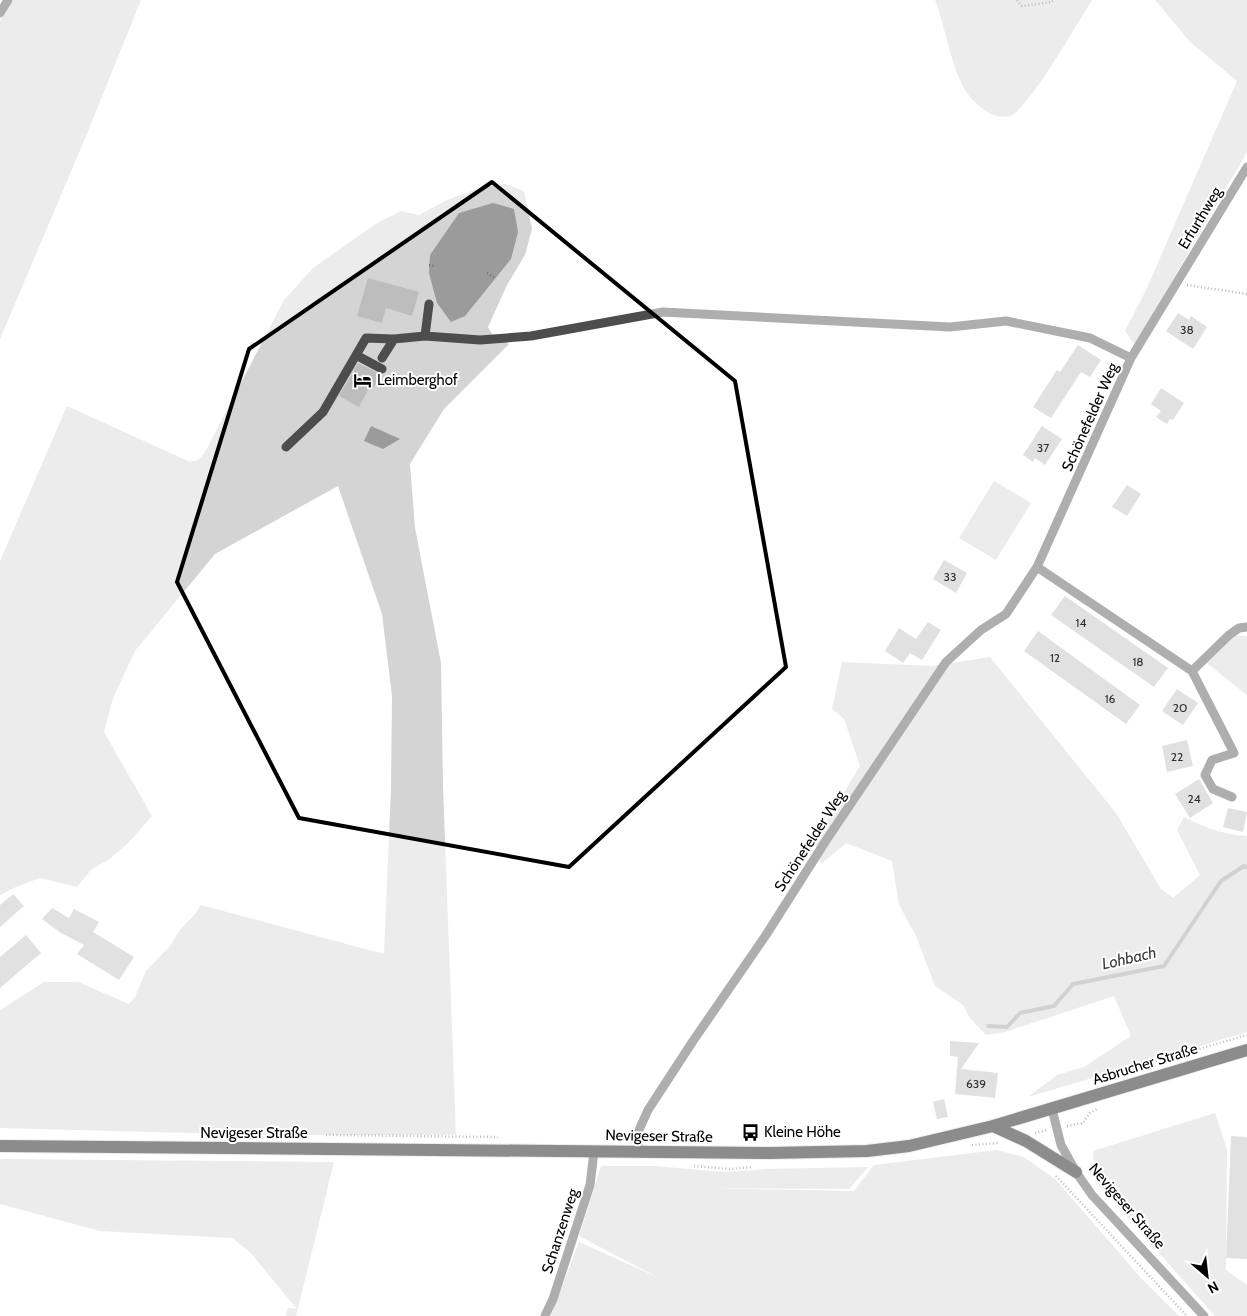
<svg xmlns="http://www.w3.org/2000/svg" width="1247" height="1316" font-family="Cabin,sans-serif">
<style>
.green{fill:#d4d4d4}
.water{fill:#9b9b9b}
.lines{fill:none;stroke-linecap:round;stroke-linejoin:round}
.stream{stroke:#9b9b9b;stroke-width:4}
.building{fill:#bdbdbd}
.major-casing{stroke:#dbdbdb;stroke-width:14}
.path{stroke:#6f6f6f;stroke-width:2.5;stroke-dasharray:1 2.5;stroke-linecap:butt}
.minor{stroke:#4d4d4d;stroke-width:9}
.major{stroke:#000;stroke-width:12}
.marked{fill:none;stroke:#000;stroke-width:4;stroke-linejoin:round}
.labels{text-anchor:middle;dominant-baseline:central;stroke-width:4;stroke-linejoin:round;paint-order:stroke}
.number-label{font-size:12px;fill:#2f2f2f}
.street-label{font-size:15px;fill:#000;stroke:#fff}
.poi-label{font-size:15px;fill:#000;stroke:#fff;text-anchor:start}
.water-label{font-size:16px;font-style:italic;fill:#3c3c3c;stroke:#fff}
</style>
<rect width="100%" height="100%" fill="#fff"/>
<path class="green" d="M13 0H141L84 141 0 339V21Z
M935 0H1092C1079 21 1030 106 1012 115 995 123 973 103 965 90 950 63 946 29 935 0Z
M1155 0H1247V152L1135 345 1125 331 1147 288 1237 81 1190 42Z
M505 184 524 191 532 229 525 255 507 285 488 327 492 334 509 344 444 409 410 464 415 528 441 663 443 786 456 1135H263L0 1128V1010L44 982H78L129 1004 135 997 146 971 170 946 179 931 195 914 201 905 384 954 391 788 392 696 382 614 338 486 215 554 135 651 113 698 104 732 152 816 129 842 111 858 91 870 77 887 40 878 16 887 0 895V561L67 406 190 462 198 460 204 454 284 300 313 268 377 223 401 211 419 215 447 200 483 187Z
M994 481 1031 503 996 560 959 538Z
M1233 636H1247V695L1204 661Z
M990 657 1116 813 1161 889 1173 898 1200 875 1177 830 1184 817C1204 827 1224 835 1247 836V1032L1028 1097 1057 1075 1084 1067 1131 1036 1114 996 1005 1032 986 1035 970 1018 963 1005 935 986 916 936 899 905 892 861 846 843 821 864 814 842 860 766 844 719 832 709 842 662 932 666Z
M1215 1113 1227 1149 1226 1270 1247 1285V1316H1215L1095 1181 1093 1151Z
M997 1150 1024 1157 1056 1180 1140 1277 1179 1316H551L579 1242 659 1278 579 1236 601 1166H654L725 1172 767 1169 868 1167 849 1189 706 1188 854 1191 874 1165Z
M0 1159 334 1162 296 1316H286L288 1308 297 1309 250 1252 232 1238 100 1231 0 1204Z"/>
<path class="water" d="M493 203 514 209 518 232 511 259 465 316 451 322 437 303 429 273 430 255 459 213Z
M371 426 400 439 383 449 364 441Z"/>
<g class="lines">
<path class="stream" d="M988 1026 1007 1027 1020 1013 1054 1006 1073 984 1164 966 1221 881 1244 866 1247 867"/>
</g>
<path class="building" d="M368 278 419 292 412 316 386 308 382 323 357 316Z
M1178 313 1189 320 1191 316 1207 327 1193 349 1166 331Z
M1078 345 1101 360 1090 377 1081 372 1051 418 1033 407 1057 370 1060 372Z
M358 363 381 375 372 390 369 388 359 407 339 396Z
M1161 388 1184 403 1173 420 1170 419 1167 424 1156 417 1161 411 1151 404Z
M1042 426 1062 439 1045 465 1035 458 1033 462 1023 455Z
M1127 485 1141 494 1127 516 1112 507Z
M944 560 967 573 956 593 933 579Z
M1065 596 1168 668 1154 687 1051 615Z
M928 622 941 630 922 660 910 653 903 663 885 651 899 628 916 639Z
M1038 631 1140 705 1126 724 1024 651Z
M1177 689 1198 703 1183 725 1162 711Z
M1187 740 1193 766 1167 772 1162 746Z
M1199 779 1213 803 1190 818 1175 794Z
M1228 808 1247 812 1243 832 1223 827Z
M13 894 24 906 0 927V905Z
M52 908 69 918 74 909 99 922 93 932 134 957 119 980 77 954 84 945 61 933 42 919Z
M26 935 41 953 0 988V957Z
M950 1041 979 1043 961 1069 998 1073 995 1098 955 1094 958 1057 950 1056Z
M944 1099 948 1117 937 1119 933 1102Z
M1231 1136 1247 1137V1259L1226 1258Z"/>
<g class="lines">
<defs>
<path id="major" d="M993 1126 1026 1141 1076 1172
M0 1146 770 1153 867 1151 909 1146 993 1126 1247 1050"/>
</defs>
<use href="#major" class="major-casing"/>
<path class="path" d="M1017 0 1022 6 1052 2 1053 0
M429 265 435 266
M487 273 495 278
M1187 285 1247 294
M1106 1078 1136 1067 1247 1035
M1067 1126 1083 1123 1090 1113 1097 1109
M1035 1133 1047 1130
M326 1135 498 1137
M972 1145 999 1143
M694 1166 730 1169 753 1167
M1056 1176 1187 1316"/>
<path class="minor" d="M0 13 8 0
M425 336 429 304
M356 355 382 369
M382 358 394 339
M286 447 323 412 366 338 394 339 425 336 480 340 531 336 663 312 950 327 1006 321 1090 338 1131 358
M1037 567 1192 671 1234 753 1212 760 1205 775 1213 789 1232 797
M1192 671 1229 635 1239 628 1247 627
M1052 1109 1061 1145 1076 1172 1092 1195 1204 1316
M638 1152 639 1130 648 1110 693 1041 766 935 825 842 946 662 981 630 1006 614 1037 567 1131 358 1247 167
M545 1316 553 1299 590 1185 594 1152"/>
<use href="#major" class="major"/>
</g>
<path d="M0 0H1247V1316H0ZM492 182 735 381 786 667 569 867 299 818 177 582 249 349Z" fill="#fff" fill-opacity=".55" fill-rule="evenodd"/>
<path class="marked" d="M492 182 735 381 786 667 569 867 299 818 177 582 249 349Z"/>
<defs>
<symbol id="hotel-bare" viewBox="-9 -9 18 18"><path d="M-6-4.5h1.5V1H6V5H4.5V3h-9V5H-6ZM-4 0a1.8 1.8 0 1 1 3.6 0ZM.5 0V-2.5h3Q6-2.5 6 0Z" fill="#000" stroke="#fff" stroke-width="2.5" paint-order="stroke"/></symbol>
<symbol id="bus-bare" viewBox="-9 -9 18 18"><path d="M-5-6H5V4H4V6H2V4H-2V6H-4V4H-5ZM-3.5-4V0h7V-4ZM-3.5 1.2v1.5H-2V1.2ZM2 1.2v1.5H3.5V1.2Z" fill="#000" stroke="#fff" stroke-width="2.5" paint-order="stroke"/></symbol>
</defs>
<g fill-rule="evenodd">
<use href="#hotel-bare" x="350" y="368" width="25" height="25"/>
<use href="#bus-bare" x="738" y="1120" width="25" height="25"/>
</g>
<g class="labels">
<g class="number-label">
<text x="1187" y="329">38</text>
<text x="1043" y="447">37</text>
<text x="950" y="576">33</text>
<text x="1081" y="622">14</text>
<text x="1055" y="657">12</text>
<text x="1138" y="661">18</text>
<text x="1110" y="698">16</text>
<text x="1180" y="707">20</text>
<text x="1177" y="756">22</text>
<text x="1194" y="798">24</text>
<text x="976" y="1083">639</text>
</g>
<g class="street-label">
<text transform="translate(1200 218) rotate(-59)">Erfurthweg</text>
<text transform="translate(1090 417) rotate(-66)">Schönefelder Weg</text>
<text transform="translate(810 841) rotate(-57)">Schönefelder Weg</text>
<text transform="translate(1145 1064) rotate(-17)">Asbrucher Straße</text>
<text x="254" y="1133">Nevigeser Straße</text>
<text transform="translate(659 1136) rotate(1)">Nevigeser Straße</text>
<text transform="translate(1127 1206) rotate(49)">Nevigeser Straße</text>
<text transform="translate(560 1231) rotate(-72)">Schanzenweg</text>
</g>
<g class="poi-label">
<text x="377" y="380">Leimberghof</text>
<text x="764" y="1132">Kleine Höhe</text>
</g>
<g class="water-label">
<text transform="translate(1129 958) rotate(-13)">Lohbach</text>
</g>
</g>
<g transform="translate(1207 1276) rotate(152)" stroke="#ffffff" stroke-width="4" paint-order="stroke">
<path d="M0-4L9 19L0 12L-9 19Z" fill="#000000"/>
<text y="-8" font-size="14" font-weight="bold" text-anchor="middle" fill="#000000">N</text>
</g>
</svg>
